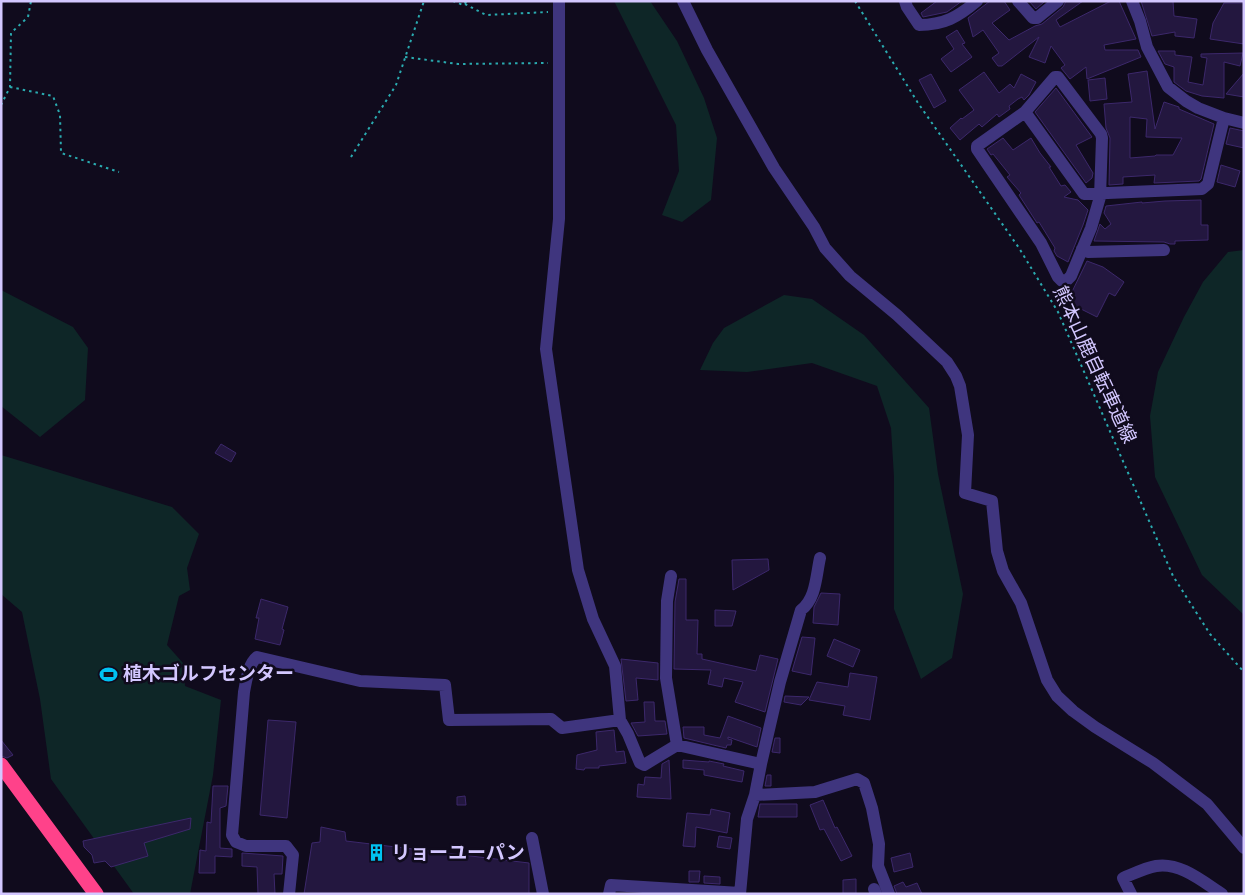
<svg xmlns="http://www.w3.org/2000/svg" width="1245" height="895" font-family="'Alegreya Sans','Noto Sans JP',sans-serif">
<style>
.green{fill:#0e2627}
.building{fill:#23173f;stroke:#3c286b;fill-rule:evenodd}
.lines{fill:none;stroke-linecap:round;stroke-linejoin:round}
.path{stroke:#2aabb0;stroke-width:2;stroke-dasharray:2.5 4;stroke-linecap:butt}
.minor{stroke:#3f357e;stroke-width:12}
.highway{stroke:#ff428a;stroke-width:15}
.labels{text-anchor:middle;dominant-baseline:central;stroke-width:5;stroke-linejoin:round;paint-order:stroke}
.street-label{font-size:19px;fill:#d3c7ff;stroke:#100b1d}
.poi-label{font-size:19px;font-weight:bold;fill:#d3c7ff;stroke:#100b1d;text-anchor:start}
</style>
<rect width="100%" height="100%" fill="#100b1d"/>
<path class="green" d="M614 1H650L677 41 704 98 717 138 711 200 682 222 662 215 679 171 676 125Z
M1244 250V615L1202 575 1155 477 1150 416 1158 372 1184 317 1203 282 1228 252Z
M1 290 73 327 88 348 85 400 40 437 1 406Z
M784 295 812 299 864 335 929 408 938 474 963 594 952 658 921 679 894 609V477L891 428 877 386 812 363 747 372 700 370 713 343 724 328Z
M1 455 172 507 199 534 187 568 190 590 179 596 167 645 183 663 185 686 221 700 213 775 190 894H134L51 779 40 699 22 612 1 594Z"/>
<path class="building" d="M937 1H962L947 12 923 17 921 13Z
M990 1H1004L1010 10 992 23 1009 40 1035 26 1042 24 1063 7 1066 1H1083L1056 20 1060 27 1111 1H1119L1136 39 1104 45 1105 50H1138L1141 57 1087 79 1086 67 1070 79 1061 68 1065 65 1051 46 1045 63 1029 57 1039 37 1002 66H998L992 58 999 53 983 30 973 37 968 18Z
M1029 1H1044V2L1036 9Z
M1141 1H1173L1174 16 1197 19 1194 38 1175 36V32L1152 36Z
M1224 3H1244V44L1210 39 1213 23Z
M957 30 965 43 962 44 972 57 951 72 941 59 954 49 946 37Z
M1158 51H1175V55L1192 57 1188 82 1203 85 1207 58 1201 57V54L1243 53 1240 66 1224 62V98L1202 96 1186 91 1174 82V67L1165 64Z
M1147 71 1155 129 1164 102 1179 107V109L1214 124 1201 179 1199 181 1154 183 1155 175 1123 177V184L1109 185 1110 138 1106 128 1104 104 1132 102 1128 74ZM1130 117 1147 119 1146 137 1182 138 1173 155H1156L1155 156 1130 158Z
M984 72 999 93 1010 84 1014 88 1021 74 1036 82 1029 95 1024 100 1022 97 1018 99 1009 106 1010 109 999 117 997 114 982 127 979 124 960 140 950 128 961 118 962 119 974 110 959 90Z
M1244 73V97L1226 94Z
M931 74 946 101 934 108 919 80Z
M1105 78 1107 99 1090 101 1088 80Z
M1056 88 1092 137 1076 145 1093 173 1092 178 1086 183 1035 112Z
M1230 128 1244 131V148L1226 144Z
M1003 138 1013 150 1031 138 1040 153 1051 167H1049L1061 186 1065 185 1071 192 1064 197 1078 200 1088 210 1083 225 1068 262 1057 256 1054 251 1055 248 1039 222 1037 223 1019 195 1021 193 1007 177 1010 175 993 154 991 155 987 149Z
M1221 165 1240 171 1235 187 1217 182Z
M1201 200V225H1208V240L1175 241V244H1170L1164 242 1094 241 1100 224 1105 229 1111 224 1104 213 1106 206 1142 202V203L1165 201Z
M1087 261 1103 267 1124 282 1115 296 1109 293 1097 317 1067 302Z
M221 444 236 453 231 462 215 453Z
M768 559 769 570 733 590 732 560Z
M679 579H686V620H698L697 654H702V659L756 671 760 655 778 659 765 712 735 702 743 682 724 678 722 687 708 684 711 670 674 669 675 602Z
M821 593 840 594 838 625 813 623 814 607Z
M261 599 288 607 282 629 284 630 280 645 255 639 259 618H256Z
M715 610 736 611 732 626H715Z
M802 637 815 638 811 675 792 671Z
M834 639 860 650 853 667 827 656Z
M621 659 658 663V680L636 678 638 700 626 701Z
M850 673 877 677 870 720 843 715 845 706 809 700 817 682 848 687Z
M785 696 809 697 801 705 784 702Z
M644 702H654L655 721H665L667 734 638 736 631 723 645 722Z
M728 716 761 728 757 747 728 737V739L732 740 731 745H727L726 748 684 738 683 727H704V735L720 738Z
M268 720 296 722 287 818 260 815Z
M614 730 616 752 624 751 626 763 599 766V768H585L584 770 576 769 577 755 597 750 596 732Z
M775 738H780V753L772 752Z
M1 740 13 755 7 758 1 756Z
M669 760 671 799 637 797 638 784 644 785 645 777 661 778 662 764Z
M683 760 709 762V761L724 764 723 766 744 771 742 782 704 775V770L683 768Z
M767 775H771V786H765Z
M213 786H228L226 806 220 808V848L232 849V857L215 856V873H199L200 850 206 851 207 822 211 823Z
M465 796 466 805H457V797Z
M823 800 835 828 837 827 852 856 841 861 824 829 820 830 810 805Z
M760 804H797V817H758Z
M711 809 730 813 727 833 696 827 695 847 683 846 687 813 710 815Z
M191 818 190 829 144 843 148 856 111 867 105 861 94 863 92 855 84 847 83 841Z
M321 827 345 832 346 841 529 863V894H304L312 843 320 842Z
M719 836 732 838 730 849 717 847Z
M242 853 283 856 282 874H274L275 894H258L257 867 242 866Z
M910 853 913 867 894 872 891 858Z
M689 871H700L699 882H689Z
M704 876 720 877V884L704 883Z
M856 879V894H843V880Z
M903 882 906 887 917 883 922 894H897L894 886Z"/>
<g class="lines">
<path class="path" d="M453 1 463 5 467 1
M855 1 918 103 1019 248 1058 312 1173 576 1210 634 1244 672
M465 4 486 15 548 12
M405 57 458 64 548 63
M10 87 53 96 60 115 61 153 119 172
M1 105 10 87 11 33 28 17 31 1
M351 157 396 85 424 1"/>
<path class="minor" d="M559 1V219L546 349 578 570 593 619 615 666 620 720 628 734 640 763 644 765 677 745 761 764 755 795 747 819 740 894
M683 1 707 50 774 168 814 227 825 248 850 276 897 315 947 362 956 376 960 386 968 435 965 493 992 501 997 551 1003 571 1021 603 1047 680 1057 696 1073 711 1095 727 1153 763 1207 804 1244 848
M905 1 907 7 919 25C944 25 958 17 977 1
M1018 1 1033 18H1037L1058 1
M1132 1 1140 21 1147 47 1168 87 1186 101 1198 108 1224 118 1244 123
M1055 77H1058L1101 134 1102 138 1100 197 1091 228 1071 276 1067 280 1062 281 1058 277 1041 243 977 149V146L1025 112Z
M1025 112 1084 194 1202 189 1208 184 1224 118
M1082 249 1088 252 1164 250
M671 576 667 601 666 678 677 745
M761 764 780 682 801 610C816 599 816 576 820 558
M755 795 815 792 857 779 864 783 872 808 879 844 878 866 889 894
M532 838 543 894
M874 889 876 894
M289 894 293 855 286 846H246L236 842 232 835 244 692C246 682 248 664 257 657L360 681 445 685 449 720 551 719 562 728 620 720
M609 894 611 885 740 893
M1131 894 1123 878C1133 874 1145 868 1156 866 1180 862 1202 881 1222 894"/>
<path class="highway" d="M1 765 96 894"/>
</g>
<defs>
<symbol id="stadium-bare" viewBox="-9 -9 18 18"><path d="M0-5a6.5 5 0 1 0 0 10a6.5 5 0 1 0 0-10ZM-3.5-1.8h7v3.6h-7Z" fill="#00c2f2" stroke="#100b1d" stroke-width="2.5" paint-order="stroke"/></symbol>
<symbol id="building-bare" viewBox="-9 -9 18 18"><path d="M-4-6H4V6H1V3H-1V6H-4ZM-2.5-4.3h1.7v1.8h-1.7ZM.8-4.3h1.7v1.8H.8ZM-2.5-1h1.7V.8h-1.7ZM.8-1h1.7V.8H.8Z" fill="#00c2f2" stroke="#100b1d" stroke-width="2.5" paint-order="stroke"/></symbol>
</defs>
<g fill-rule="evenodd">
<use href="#stadium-bare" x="96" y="662" width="25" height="25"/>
<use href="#building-bare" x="364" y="840" width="25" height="25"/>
</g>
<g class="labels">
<g class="street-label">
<text transform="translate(1094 365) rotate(65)">熊本山鹿自転車道線</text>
</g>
<g class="poi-label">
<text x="123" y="674">植木ゴルフセンター</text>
<text x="391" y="853">リョーユーパン</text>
</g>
</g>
<rect width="1245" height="895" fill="none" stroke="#d3c7ff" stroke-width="5"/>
</svg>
